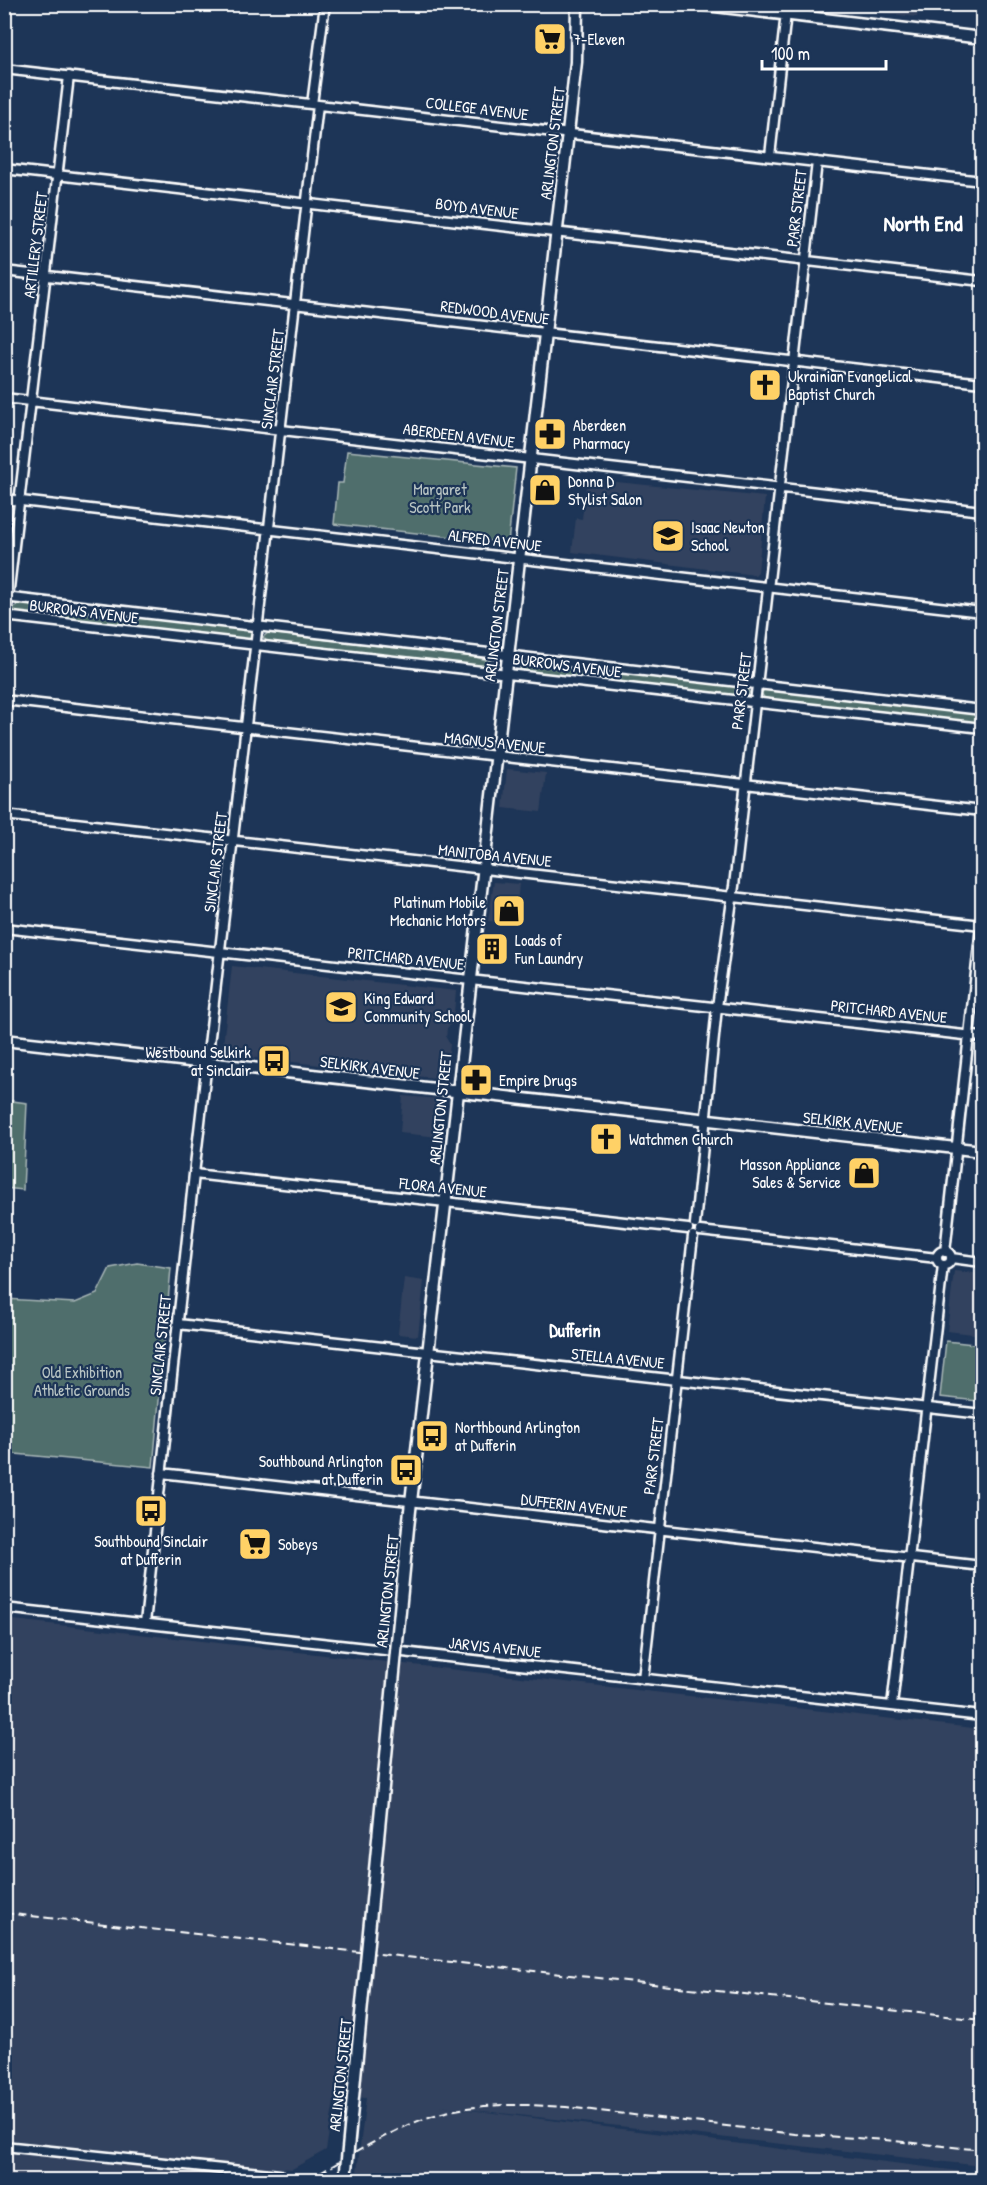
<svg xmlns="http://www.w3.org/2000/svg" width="987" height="2185" font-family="'Patrick Hand',sans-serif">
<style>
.built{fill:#33425e}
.green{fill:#506e6c;stroke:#a8b6b6;stroke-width:1.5}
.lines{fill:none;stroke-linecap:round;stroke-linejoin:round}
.minor-casing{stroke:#fff;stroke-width:13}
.major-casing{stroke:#fff;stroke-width:15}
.minor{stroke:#1d3557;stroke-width:8}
.major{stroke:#1d3557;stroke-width:10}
.rail{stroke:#fff;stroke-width:2;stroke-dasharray:9 4.5;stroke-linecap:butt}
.major-bridge-casing{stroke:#fff;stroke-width:15;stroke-linecap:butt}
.major-bridge{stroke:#1d3557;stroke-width:10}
.labels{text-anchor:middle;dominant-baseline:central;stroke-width:4.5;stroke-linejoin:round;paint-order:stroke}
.poi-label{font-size:16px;fill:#fff;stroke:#1d3557;text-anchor:start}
.street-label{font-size:16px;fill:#fff;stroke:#1d3557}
.park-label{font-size:16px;fill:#b9c5c4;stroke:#1d3557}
.neighbourhood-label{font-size:18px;font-weight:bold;fill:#fff;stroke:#1d3557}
.district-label{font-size:22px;font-weight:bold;fill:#fff;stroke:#1d3557}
</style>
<rect width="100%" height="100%" fill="#1d3557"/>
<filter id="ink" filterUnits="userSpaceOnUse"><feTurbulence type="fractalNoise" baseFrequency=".0167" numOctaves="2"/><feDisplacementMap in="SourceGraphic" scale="12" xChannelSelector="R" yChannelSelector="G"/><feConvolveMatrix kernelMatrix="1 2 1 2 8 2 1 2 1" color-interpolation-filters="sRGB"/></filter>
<g filter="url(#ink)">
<path class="built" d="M811 5 919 4V5L917 17Z
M587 479 765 497 758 572 755 575 572 552 576 518 582 519Z
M507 769 546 773 541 812 503 808Z
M494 882 519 884 515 923 488 921Z
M232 966 456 991 453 1023 447 1028 446 1038 450 1044 446 1076 443 1079 222 1054Z
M403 1096 440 1099 443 1106 439 1137 400 1133Z
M954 1271 982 1274V1335L947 1331Z
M404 1278 424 1281 418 1336 398 1334Z
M5 1619 982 1729V2166L438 2106 982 2174V2180H356L366 2098 335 2095 326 2150 292 2169 200 2162 5 2139Z
M5 2153 198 2171 234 2175V2180H5Z"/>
<path class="green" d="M347 451 516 468 508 543 334 524 338 483H343Z
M19 604 249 630 253 633 252 638 248 640 18 613 14 611 13 608Z
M268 633 476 657 493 662 492 665 475 666 267 642 263 637Z
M535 663 746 688 750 693 745 697 535 673 520 669 521 665Z
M766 689 982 714V724L765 699 761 693Z
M5 1100 27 1103 23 1190 5 1188Z
M137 1263 171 1268 153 1467 5 1453V1299L75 1303 97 1294 110 1268Z
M946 1341 982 1345 978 1401 940 1397Z"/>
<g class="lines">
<defs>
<path id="minor" d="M4 69 982 181
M312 104 325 4
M770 156 787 4
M4 169 982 281
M4 271 982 383
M4 398 982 511
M4 499 982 612
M4 597 982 710
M4 616C330 655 656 691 982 728
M4 631 69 76
M4 700 982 811
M4 815 982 925
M4 928 982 1037
M194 1174 688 1229
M695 1224 717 1007 734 886 817 162
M700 1231 937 1258
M937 1258a7 7 0 1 1 14 0a7 7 0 1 1-14 0Z
M945 1252 982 918
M951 1258 982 1262
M178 1324 982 1414
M161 1473 982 1566
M4 1608 982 1716
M145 1623 194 1174 318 105
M643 1679 693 1236
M892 1706 943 1265
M4 2146 280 2175"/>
<path id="major" d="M698 4 982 38
M4 1040 982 1151
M408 1528 568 133 576 62 577 4"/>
</defs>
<use href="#minor" class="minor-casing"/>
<use href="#major" class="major-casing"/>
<use href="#minor" class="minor"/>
<use href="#major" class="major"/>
<path class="rail" d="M4 1913 982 2020
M308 2180C347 2158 386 2132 429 2117 473 2102 521 2104 566 2107L795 2134 885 2140 982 2150"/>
<defs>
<path id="major-bridge" d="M345 2180 408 1528"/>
</defs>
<use href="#major-bridge" class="major-bridge-casing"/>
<use href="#major-bridge" class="major-bridge"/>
</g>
</g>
<defs>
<symbol id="supermarket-square" viewBox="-11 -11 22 22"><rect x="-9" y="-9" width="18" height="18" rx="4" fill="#ffd166" stroke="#1d3557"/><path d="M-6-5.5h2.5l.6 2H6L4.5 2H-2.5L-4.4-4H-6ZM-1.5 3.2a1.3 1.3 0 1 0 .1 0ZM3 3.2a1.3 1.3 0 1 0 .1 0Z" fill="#111"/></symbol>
<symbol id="church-square" viewBox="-11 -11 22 22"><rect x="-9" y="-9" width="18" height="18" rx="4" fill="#ffd166" stroke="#1d3557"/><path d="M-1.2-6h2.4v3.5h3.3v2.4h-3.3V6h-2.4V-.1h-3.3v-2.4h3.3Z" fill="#111"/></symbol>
<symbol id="pharmacy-square" viewBox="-11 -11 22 22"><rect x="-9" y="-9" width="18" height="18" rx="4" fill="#ffd166" stroke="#1d3557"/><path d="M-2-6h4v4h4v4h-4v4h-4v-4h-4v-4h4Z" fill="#111"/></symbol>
<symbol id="shop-square" viewBox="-11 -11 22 22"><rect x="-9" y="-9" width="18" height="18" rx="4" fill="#ffd166" stroke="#1d3557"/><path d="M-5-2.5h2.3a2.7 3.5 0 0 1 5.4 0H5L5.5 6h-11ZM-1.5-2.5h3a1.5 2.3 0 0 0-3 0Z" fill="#111"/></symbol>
<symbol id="school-square" viewBox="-11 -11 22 22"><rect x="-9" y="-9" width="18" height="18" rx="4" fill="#ffd166" stroke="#1d3557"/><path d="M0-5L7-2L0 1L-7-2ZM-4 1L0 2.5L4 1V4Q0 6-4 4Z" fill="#111"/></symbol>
<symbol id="building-square" viewBox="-11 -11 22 22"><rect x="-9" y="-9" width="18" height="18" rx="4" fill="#ffd166" stroke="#1d3557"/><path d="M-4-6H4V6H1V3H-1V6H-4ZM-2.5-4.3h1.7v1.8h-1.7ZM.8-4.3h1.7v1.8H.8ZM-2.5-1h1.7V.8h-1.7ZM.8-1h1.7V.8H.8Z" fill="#111"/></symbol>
<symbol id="bus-square" viewBox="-11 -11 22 22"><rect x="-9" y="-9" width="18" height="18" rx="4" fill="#ffd166" stroke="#1d3557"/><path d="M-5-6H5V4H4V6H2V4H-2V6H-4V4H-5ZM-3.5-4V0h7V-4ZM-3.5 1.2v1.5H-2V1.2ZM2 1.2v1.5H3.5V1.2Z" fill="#111"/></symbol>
</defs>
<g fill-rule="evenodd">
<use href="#supermarket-square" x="531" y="20" width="38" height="38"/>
<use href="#church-square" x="746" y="366" width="38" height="38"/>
<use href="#pharmacy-square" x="531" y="415" width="38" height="38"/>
<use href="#shop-square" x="526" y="471" width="38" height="38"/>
<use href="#school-square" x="649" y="517" width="38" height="38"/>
<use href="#shop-square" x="490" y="892" width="38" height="38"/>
<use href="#building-square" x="473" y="930" width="38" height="38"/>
<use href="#school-square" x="322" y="988" width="38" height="38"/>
<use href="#bus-square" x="255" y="1042" width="38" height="38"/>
<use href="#pharmacy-square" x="457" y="1061" width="38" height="38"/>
<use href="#church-square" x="587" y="1120" width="38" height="38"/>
<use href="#shop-square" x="845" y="1154" width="38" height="38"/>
<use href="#bus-square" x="413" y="1417" width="38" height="38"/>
<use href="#bus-square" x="387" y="1451" width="38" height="38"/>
<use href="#bus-square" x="132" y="1492" width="38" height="38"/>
<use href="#supermarket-square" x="236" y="1525" width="38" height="38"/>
</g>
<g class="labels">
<g class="poi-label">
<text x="573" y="39">7-Eleven</text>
<text x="788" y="376">Ukrainian Evangelical<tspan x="788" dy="18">Baptist Church</tspan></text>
<text x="573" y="425">Aberdeen<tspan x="573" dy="18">Pharmacy</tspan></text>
<text x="568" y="481">Donna D<tspan x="568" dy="18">Stylist Salon</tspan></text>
<text x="691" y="527">Isaac Newton<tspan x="691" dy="18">School</tspan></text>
<text x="486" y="902" text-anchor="end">Platinum Mobile<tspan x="486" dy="18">Mechanic Motors</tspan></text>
<text x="515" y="940">Loads of<tspan x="515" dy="18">Fun Laundry</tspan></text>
<text x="364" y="998">King Edward<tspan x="364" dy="18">Community School</tspan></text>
<text x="251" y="1052" text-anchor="end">Westbound Selkirk<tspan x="251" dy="18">at Sinclair</tspan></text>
<text x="499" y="1080">Empire Drugs</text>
<text x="629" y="1139">Watchmen Church</text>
<text x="841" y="1164" text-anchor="end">Masson Appliance<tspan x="841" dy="18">Sales &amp; Service</tspan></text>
<text x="455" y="1427">Northbound Arlington<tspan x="455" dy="18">at Dufferin</tspan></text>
<text x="383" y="1461" text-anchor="end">Southbound Arlington<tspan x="383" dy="18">at Dufferin</tspan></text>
<text x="151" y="1541" text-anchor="middle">Southbound Sinclair<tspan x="151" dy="18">at Dufferin</tspan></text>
<text x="278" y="1544">Sobeys</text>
</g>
<g class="street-label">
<text transform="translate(477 108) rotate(7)">COLLEGE AVENUE</text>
<text transform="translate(552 143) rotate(-83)">ARLINGTON STREET</text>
<text transform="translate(477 208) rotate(7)">BOYD AVENUE</text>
<text transform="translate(796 208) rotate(-83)">PARR STREET</text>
<text transform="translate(35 245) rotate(-83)">ARTILLERY STREET</text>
<text transform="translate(495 312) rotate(7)">REDWOOD AVENUE</text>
<text transform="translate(272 379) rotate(-83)">SINCLAIR STREET</text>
<text transform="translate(459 435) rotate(7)">ABERDEEN AVENUE</text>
<text transform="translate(495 540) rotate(7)">ALFRED AVENUE</text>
<text transform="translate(84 611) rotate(7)">BURROWS AVENUE</text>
<text transform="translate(496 625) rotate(-83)">ARLINGTON STREET</text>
<text transform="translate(567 665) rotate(7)">BURROWS AVENUE</text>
<text transform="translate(741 691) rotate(-83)">PARR STREET</text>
<text transform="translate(495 742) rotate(6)">MAGNUS AVENUE</text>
<text transform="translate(495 855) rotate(6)">MANITOBA AVENUE</text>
<text transform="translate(215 862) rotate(-83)">SINCLAIR STREET</text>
<text transform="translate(406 958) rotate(6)">PRITCHARD AVENUE</text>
<text transform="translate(889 1011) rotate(6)">PRITCHARD AVENUE</text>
<text transform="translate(370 1067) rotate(7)">SELKIRK AVENUE</text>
<text transform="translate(440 1108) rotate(-84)">ARLINGTON STREET</text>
<text transform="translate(853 1122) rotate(6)">SELKIRK AVENUE</text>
<text transform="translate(443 1187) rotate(6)">FLORA AVENUE</text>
<text transform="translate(160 1345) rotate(-84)">SINCLAIR STREET</text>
<text transform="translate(618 1358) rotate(6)">STELLA AVENUE</text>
<text transform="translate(653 1456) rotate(-83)">PARR STREET</text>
<text transform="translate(574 1505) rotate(7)">DUFFERIN AVENUE</text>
<text transform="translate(387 1591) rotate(-84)">ARLINGTON STREET</text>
<text transform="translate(495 1647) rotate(6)">JARVIS AVENUE</text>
<text transform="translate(340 2075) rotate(-84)">ARLINGTON STREET</text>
</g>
<g class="park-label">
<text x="440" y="489">Margaret<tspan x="440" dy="18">Scott Park</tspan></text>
<text x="82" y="1372">Old Exhibition<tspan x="82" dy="18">Athletic Grounds</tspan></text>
</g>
<g class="neighbourhood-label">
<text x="575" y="1330">Dufferin</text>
</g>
<g class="district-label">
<text x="923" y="223">North End</text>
</g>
</g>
<rect width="987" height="2185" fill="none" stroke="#1d3557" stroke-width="24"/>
<rect x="12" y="12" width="963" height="2161" fill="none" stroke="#fff" stroke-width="2" filter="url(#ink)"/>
<path d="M762 60v9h124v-9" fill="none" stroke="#ffffff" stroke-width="3"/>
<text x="771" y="60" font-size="18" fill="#ffffff" stroke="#1d3557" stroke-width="4.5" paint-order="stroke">100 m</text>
</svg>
